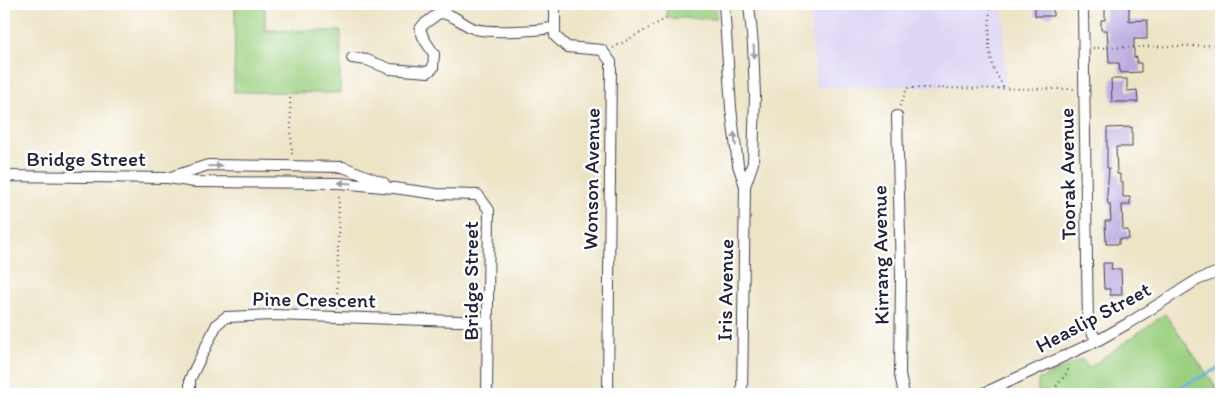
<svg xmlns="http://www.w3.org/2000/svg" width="1225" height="398" font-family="Itim,sans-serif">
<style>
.built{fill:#ded5f5}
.green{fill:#9cd182;stroke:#5f7a5e}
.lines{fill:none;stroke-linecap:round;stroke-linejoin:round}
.stream{stroke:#69b2e1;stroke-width:3}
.building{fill:#baaadf}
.minor-casing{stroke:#403f50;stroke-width:12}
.path{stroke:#403f50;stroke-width:2;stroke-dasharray:1 4;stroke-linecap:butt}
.minor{stroke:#fff;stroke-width:10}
.oneway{fill:#9c9ca7}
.labels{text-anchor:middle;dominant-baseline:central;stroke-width:5;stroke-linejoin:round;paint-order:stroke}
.street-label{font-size:21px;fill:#22223b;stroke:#fff}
</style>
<rect width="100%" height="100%" fill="#fff"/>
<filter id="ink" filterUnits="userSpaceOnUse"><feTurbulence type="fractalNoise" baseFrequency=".02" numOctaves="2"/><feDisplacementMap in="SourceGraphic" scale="10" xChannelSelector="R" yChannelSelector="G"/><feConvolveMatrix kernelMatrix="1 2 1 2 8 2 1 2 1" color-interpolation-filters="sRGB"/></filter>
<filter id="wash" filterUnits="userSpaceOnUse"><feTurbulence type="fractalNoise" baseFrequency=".0096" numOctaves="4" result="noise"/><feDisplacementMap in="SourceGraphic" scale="20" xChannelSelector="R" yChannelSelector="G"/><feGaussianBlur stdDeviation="1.12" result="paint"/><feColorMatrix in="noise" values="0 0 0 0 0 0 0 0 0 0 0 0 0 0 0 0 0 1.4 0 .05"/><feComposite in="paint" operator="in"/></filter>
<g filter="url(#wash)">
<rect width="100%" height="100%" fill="#ede4c6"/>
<path class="built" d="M809 4H1003L1005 86 816 87Z"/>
<path class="green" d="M235 4H265V30L341 31 340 93 234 92Z
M667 4H716V19L667 18Z
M1165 314 1216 387 1205 394H1038V380L1082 359 1089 368Z"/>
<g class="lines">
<path class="stream" d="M1166 394 1221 367"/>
</g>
<g id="blocks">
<path class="building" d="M1035 4H1053V16H1035Z
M1105 4H1129V21L1147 20V39H1134V58L1137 57V63H1141V72L1120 73 1119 63H1109L1107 30H1101V20H1105Z
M1111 79H1127V91L1137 90 1138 102H1112Z
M1132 127V147H1116L1117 174H1120V182H1123V197H1130V205H1122L1123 230H1128L1129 239H1119V244H1106L1105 221H1111L1110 204H1108L1107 194 1109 168H1107V128Z
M1103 263H1112L1111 269H1121L1122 295H1110V289H1104Z"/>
</g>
</g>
<g filter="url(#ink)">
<use href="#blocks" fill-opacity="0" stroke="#403f50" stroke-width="1"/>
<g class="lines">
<defs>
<path id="minor" d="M555 4V36L567 47 602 50 611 62 608 394
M724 4 731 108 738 165 745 186
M1085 4 1083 10 1088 325 1097 341
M352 58 367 60 390 69 428 72 433 68 434 54 424 39 420 29 423 25 439 13C453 13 463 25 475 29 489 33 540 31 555 27
M897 116 901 275 900 375 904 394
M4 176 168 178 195 182 339 183 394 188 437 194 478 195 489 210 487 394
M171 177 208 165 343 167 384 183
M4 203V176
M190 394V379L217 324 226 317 274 315 489 322
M742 394 745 186 753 163 755 95 753 45 749 4
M982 394 1097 341 1127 324 1197 280 1221 271"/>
</defs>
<use href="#minor" class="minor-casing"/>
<path class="path" d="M990 4 989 47 993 68 1004 88
M613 48 667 18
M1093 48 1221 45
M290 93 292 156
M900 106 907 88 1075 89
M337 308 339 193
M1050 394 1068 372V365"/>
<use href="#minor" class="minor"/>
</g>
<defs><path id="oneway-solid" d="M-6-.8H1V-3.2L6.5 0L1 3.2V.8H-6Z" transform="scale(1.25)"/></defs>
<g class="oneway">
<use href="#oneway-solid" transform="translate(754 52) rotate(87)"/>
<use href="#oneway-solid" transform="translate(735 139) rotate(-97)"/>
<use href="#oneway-solid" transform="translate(215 166) rotate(-1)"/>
<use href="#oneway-solid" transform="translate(345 183) rotate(-176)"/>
</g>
</g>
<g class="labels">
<g class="street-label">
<text x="86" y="158">Bridge Street</text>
<text transform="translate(1067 174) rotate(-91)">Toorak Avenue</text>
<text transform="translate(591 179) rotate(-89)">Wonson Avenue</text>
<text transform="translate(880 255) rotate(-91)">Kirrang Avenue</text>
<text transform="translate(470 281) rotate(-90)">Bridge Street</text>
<text transform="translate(725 290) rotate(-89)">Iris Avenue</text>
<text transform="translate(314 299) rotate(1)">Pine Crescent</text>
<text transform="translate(1093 317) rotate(-28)">Heaslip Street</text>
</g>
</g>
<rect width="1225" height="398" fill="none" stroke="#fff" stroke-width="20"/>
</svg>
